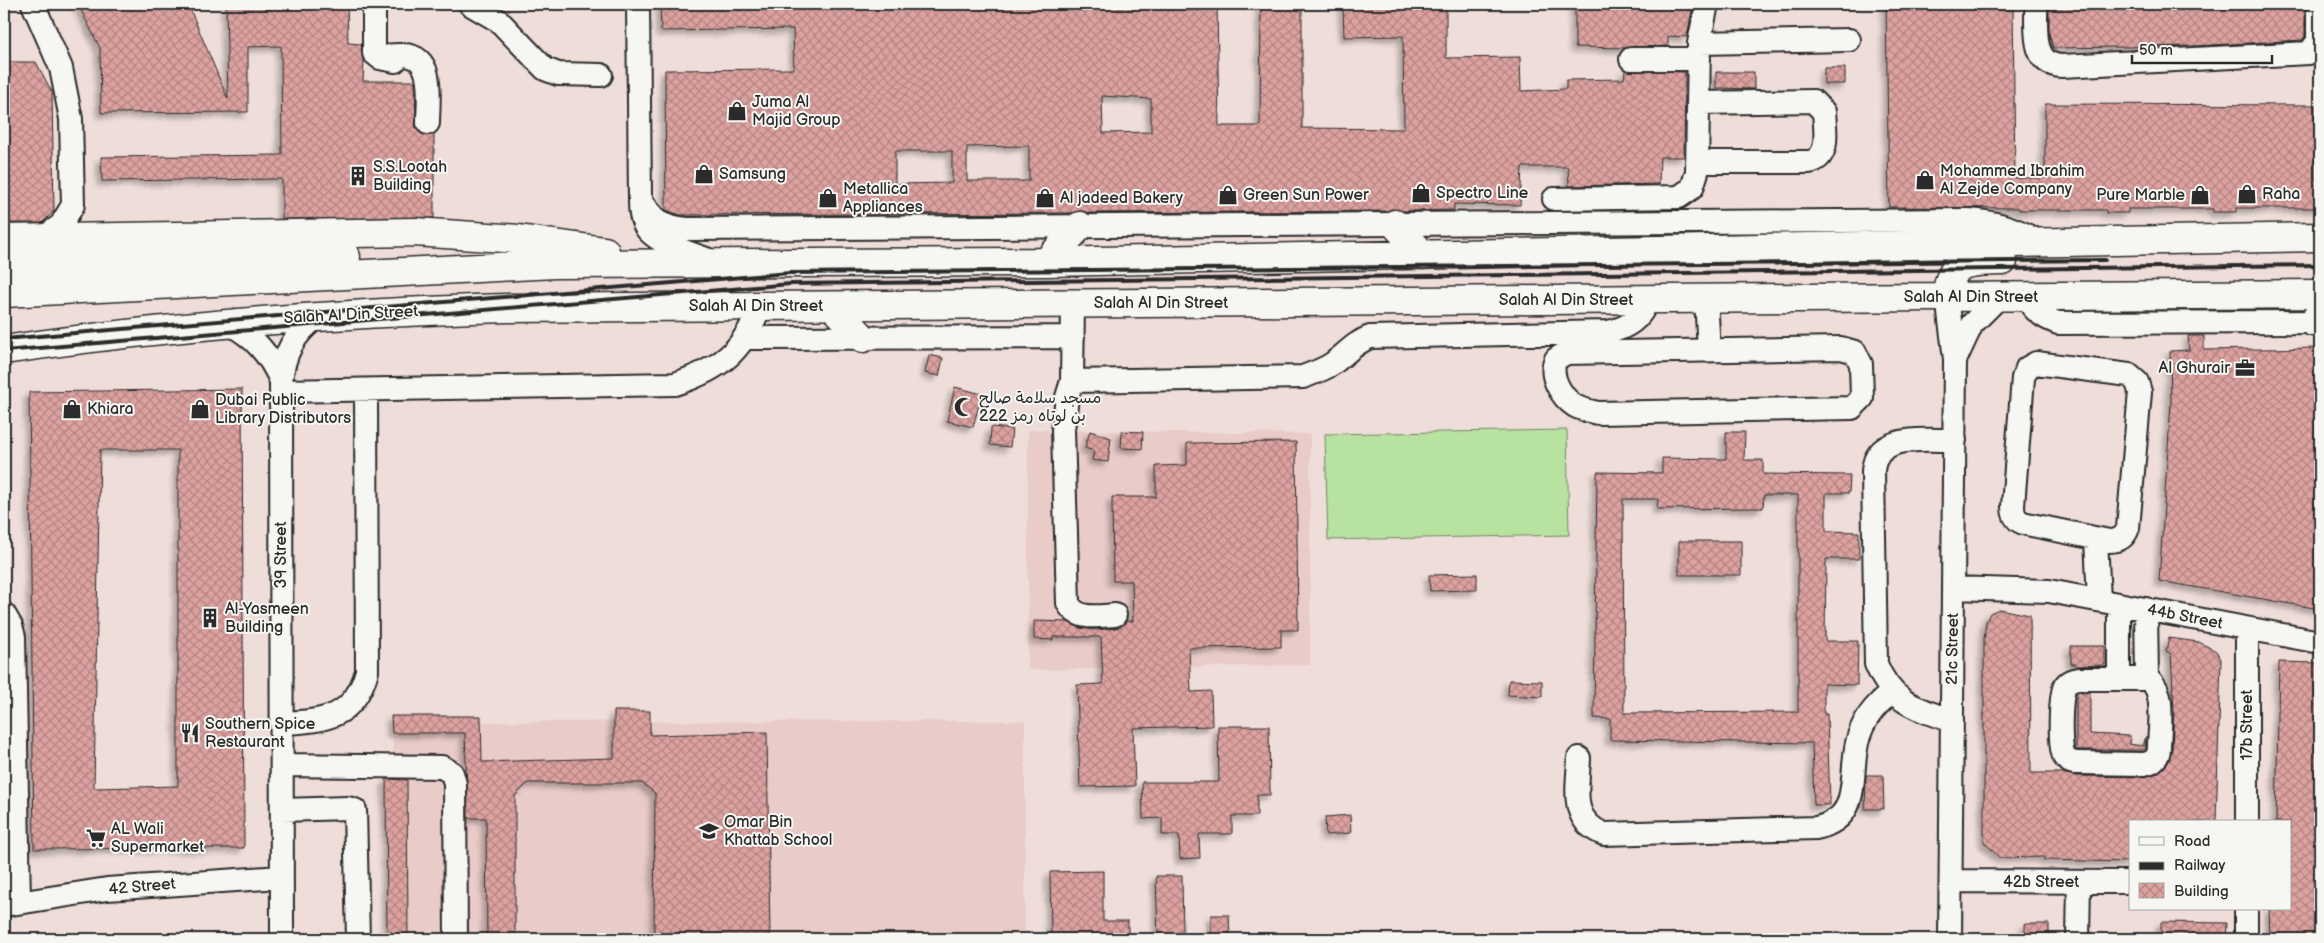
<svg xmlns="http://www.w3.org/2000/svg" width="2324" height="943" font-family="'Balsamiq Sans','Playpen Sans Arabic',sans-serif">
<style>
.built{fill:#e9cbc8}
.pitch{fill:#b8e29f;stroke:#728665}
.building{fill:url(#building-cross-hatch);stroke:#2b2b2b;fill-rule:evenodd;filter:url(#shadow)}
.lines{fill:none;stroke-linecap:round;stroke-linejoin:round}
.minor-casing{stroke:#2b2b2b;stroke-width:26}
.major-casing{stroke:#2b2b2b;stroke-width:31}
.minor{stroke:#f6f6f2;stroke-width:22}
.major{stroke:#f6f6f2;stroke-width:28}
.rail{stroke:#2b2b2b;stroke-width:4}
.labels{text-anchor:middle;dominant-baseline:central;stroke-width:4;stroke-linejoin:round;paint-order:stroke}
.poi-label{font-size:16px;fill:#2b2b2b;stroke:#f6f6f2;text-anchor:start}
.street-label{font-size:16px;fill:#2b2b2b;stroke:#f6f6f2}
</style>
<defs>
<pattern id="building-cross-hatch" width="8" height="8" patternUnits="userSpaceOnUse" patternTransform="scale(1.25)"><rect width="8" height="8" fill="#dda2a0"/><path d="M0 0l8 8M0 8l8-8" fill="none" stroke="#b38483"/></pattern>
<filter id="shadow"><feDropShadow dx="-4.5" dy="4.5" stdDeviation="2.5" flood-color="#0004"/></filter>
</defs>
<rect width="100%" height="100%" fill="#eeddd9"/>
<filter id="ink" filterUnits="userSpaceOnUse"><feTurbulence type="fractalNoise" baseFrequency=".02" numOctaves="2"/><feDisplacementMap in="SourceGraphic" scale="10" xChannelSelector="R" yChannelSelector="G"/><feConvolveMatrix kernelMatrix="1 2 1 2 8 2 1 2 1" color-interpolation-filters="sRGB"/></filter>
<g filter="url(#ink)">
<path class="built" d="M1028 430 1310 434V665L1028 670Z
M1025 721V939H393V722Z"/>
<path class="pitch" d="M1567 430 1569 535 1328 540 1325 434Z"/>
<path class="building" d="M78 4H188L228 99 226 4H347L348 43 361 44 364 61 363 81H415L416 129 422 134 434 135V218L282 219V179L102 181 101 157 282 155 281 46 248 47V112L101 113 100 48Z
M660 4H1155L1154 9 1198 10V4H1217L1219 126H1260L1261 4H1302V128L1404 129 1403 36 1344 37 1343 4H1446V58L1520 57 1521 91 1566 89V80L1624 79 1625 70 1685 72 1684 157H1660L1659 184 1569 186 1568 167H1522L1520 205 1454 204V210L1403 211 1392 209 1387 211 1088 213 1083 211 1072 213 680 215 666 210 665 70 794 69 793 29 661 31ZM1102 96 1151 99V132L1103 133ZM1029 146V181H967V147ZM895 151H952V183L895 184Z
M1575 4H1693L1687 37 1668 36V46L1624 48 1575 47Z
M1886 4H2013L2015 178H2045V104L2315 105V179H2320V208H2236V212H2213V209H2128V213H2106V210H2019V208L1889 207Z
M2049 4H2305V37L2302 40 2195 46 2053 48 2049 33Z
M4 62H36L52 92 54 211 42 223H4Z
M1824 68H1845V84H1824Z
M1716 72H1754V89L1716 88Z
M2188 336H2204V350L2320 348V609L2159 581 2171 403 2170 351 2189 350Z
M929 355 943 358 939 376 925 373Z
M955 387 982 394 973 427 947 421Z
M242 389 244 848 34 849 29 392ZM100 450H178V786L94 788Z
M991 427 1012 429 1010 447 990 445Z
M1090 431 1111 438 1108 462 1092 460 1094 451 1085 448Z
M1122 431 1143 432 1142 449 1121 448Z
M1726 432H1745L1744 460H1763V474L1850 475 1849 493H1826V531L1859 532V559H1826L1825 641H1858L1857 685 1824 684V714H1827L1830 805H1814L1812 743 1610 740V719L1594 718 1597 472 1662 473V458L1726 459ZM1764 495H1798V712L1624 713 1623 499H1658L1657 509 1763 508Z
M1296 442 1298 630H1281V647L1189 648 1191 692 1211 691 1212 726 1133 728 1135 786 1080 787 1077 685 1103 684 1101 637H1053V640L1034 639V621L1068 622 1080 628 1096 630 1116 628 1127 621H1133L1132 581H1113L1112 497H1156V466L1187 465V443Z
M1679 541H1741V575H1679Z
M1477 574V590L1430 591 1429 575Z
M1999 609 2030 615 2031 773H2063L2076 776 2144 777 2159 772 2168 763 2172 749 2174 710 2171 654 2166 651 2169 638 2199 642 2216 651 2221 659 2216 822H2130V862L2044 860V857L2000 858 1984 842V639L1986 622 1990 613Z
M2071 646H2105V665L2076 666V664H2071Z
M2279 662 2320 663V939H2270L2269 909H2290V822H2276Z
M1509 680 1542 681V697L1508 695Z
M2090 692V734L2130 736 2129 744 2143 746 2146 736 2145 750H2076V694Z
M614 711H650V735L767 732 770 939H654L655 793 642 783H528L515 796V939H487L486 818H468L465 733H392L391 716H481L482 762 614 758Z
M1218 726H1269L1270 795H1257V816H1232V834H1199L1200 858 1180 859 1179 835H1162V818L1143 819 1142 782H1219Z
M1866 775H1883L1884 809H1865Z
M386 779 407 780 408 939H387Z
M1350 815 1351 833 1326 835 1325 817Z
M1103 871V921H1128V939H1051L1050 872Z
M1156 876H1182L1183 939H1158Z
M1211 915H1229L1230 939H1211Z
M2161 922 2227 923 2226 939H2161Z
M2025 924H2049V939H2025Z"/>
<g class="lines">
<defs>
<path id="minor" d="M33 4 61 68 71 119 73 205 61 225 43 238
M374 4V53L380 58 395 61
M470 4 499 21 545 69 558 74 601 75
M638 4 640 197C640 206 640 216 644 224 652 243 692 253 711 261
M2036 4C2037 27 2030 65 2062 66L2309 53 2318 41V4
M1699 43 1849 40
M384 59C390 54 396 55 403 55 436 55 428 100 428 123
M1631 59H1699
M1697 162H1809C1831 158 1825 129 1824 112L1813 101 1699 103
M640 197C652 220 661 226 687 229L1968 220C1995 222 2017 228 2040 243
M1554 199 1679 197 1692 188 1697 172 1699 43 1707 4
M1947 297 1955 359 1950 939
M2026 297C2034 311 2042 317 2058 323L2320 322
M1706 299 1709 350
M1073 304 1072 381 1067 397 1063 430 1068 603C1077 621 1098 616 1115 615
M230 324C255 338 270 355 281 381
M745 338 1073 337
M1841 348 1855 352 1861 364 1862 398 1852 408 1598 413C1590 411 1582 410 1575 406 1561 397 1548 375 1556 359L1566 353Z
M1956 358 1972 324 1999 297
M2036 363 2129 375 2137 382 2140 392 2128 528C2125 537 2119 541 2109 541L2027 524C2017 522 2013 516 2013 506L2023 378 2027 368Z
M1072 381 1303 377C1313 373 1323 370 1332 364 1346 354 1354 343 1370 337L1608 332C1628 328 1640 319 1648 300
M281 391 675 384C720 369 743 352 760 306
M2096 539 2099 600
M1953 588 2049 591 2320 642
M2146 609 2147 679
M4 614 11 626 14 637 19 902
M2078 679H2147C2167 688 2159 729 2159 748 2159 757 2153 763 2144 764L2077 763C2072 763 2067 761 2064 756 2059 749 2060 693 2065 686 2068 681 2073 680 2078 679Z
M2119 679V604
M1952 721C1914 707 1893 704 1876 664L1873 471C1876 432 1926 441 1955 440
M282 723C326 721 354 718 367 671L366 391
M1579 758C1578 788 1569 821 1604 834L1816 828C1862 818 1849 779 1857 743 1862 721 1874 706 1892 692
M282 765 442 767 452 773 455 784 456 939
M282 810 348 808 355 810 358 939
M2247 822V629
M1951 881 2130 882
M5 905 107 889 281 877
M282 939 281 381C284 353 294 334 317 317
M2078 939 2079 882
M2246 939V909"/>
<path id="major" d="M1395 224 1423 255
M4 239 415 232 519 239 605 251
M1046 262 1080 226
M4 266 346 257
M4 293 555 264 1046 262 2320 237
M1947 297C1948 258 1972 262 2003 261
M833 306 863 338
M2313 322 2320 314
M4 350C170 325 339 313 507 308L2320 294"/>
</defs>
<use href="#minor" class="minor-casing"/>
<use href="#major" class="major-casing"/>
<use href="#minor" class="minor"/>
<use href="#major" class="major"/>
<path class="rail" d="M4 339 790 273 2105 260
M4 351 790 284 2320 265"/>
</g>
</g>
<defs>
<symbol id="shop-bare" viewBox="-9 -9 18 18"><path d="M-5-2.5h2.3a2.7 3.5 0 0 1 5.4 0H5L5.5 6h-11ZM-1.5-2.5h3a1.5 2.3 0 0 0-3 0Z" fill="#2b2b2b" stroke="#f6f6f2" stroke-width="2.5" paint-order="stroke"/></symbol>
<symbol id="building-bare" viewBox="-9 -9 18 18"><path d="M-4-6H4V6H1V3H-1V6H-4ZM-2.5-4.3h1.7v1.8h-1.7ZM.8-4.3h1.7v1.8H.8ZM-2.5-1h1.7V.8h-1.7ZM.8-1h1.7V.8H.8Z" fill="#2b2b2b" stroke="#f6f6f2" stroke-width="2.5" paint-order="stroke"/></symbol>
<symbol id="office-bare" viewBox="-9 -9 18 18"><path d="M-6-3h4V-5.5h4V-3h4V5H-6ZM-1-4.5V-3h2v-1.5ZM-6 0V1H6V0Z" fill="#2b2b2b" stroke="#f6f6f2" stroke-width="2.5" paint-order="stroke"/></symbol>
<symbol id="mosque-bare" viewBox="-9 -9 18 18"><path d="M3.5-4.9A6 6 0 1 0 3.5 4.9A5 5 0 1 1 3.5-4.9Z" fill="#2b2b2b" stroke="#f6f6f2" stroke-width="2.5" paint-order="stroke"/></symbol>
<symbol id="restaurant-bare" viewBox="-9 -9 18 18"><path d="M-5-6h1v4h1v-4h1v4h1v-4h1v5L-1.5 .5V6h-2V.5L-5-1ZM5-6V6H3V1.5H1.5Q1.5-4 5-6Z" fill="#2b2b2b" stroke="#f6f6f2" stroke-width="2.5" paint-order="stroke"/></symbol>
<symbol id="school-bare" viewBox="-9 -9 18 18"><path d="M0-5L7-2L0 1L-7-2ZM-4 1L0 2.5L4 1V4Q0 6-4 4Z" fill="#2b2b2b" stroke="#f6f6f2" stroke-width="2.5" paint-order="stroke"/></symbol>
<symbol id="supermarket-bare" viewBox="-9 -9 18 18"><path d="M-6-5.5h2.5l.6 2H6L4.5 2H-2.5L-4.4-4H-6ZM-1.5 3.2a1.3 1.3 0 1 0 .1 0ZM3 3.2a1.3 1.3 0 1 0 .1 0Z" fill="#2b2b2b" stroke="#f6f6f2" stroke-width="2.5" paint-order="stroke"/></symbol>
</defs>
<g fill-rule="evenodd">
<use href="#shop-bare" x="723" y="97" width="28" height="28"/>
<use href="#shop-bare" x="690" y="160" width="28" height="28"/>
<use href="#building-bare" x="344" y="162" width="28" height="28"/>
<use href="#shop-bare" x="1911" y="166" width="28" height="28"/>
<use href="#shop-bare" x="1407" y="179" width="28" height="28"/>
<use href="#shop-bare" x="2233" y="180" width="28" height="28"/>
<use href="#shop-bare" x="1214" y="181" width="28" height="28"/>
<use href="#shop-bare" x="2186" y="181" width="28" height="28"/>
<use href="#shop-bare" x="814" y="184" width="28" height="28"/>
<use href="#shop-bare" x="1031" y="184" width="28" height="28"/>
<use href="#office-bare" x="2231" y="354" width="28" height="28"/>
<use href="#mosque-bare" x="950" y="393" width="28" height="28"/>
<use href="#shop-bare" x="58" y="395" width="28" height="28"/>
<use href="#shop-bare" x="186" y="395" width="28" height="28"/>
<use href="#building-bare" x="196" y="604" width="28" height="28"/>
<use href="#restaurant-bare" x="176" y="719" width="28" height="28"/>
<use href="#school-bare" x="695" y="817" width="28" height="28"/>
<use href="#supermarket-bare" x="82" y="824" width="28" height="28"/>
</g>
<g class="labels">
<g class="poi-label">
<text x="752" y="102">Juma Al<tspan x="752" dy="18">Majid Group</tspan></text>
<text x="373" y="167">S.S.Lootah<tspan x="373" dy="18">Building</tspan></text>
<text x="1940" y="171">Mohammed Ibrahim<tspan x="1940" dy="18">Al Zejde Company</tspan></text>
<text x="719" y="174">Samsung</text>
<text x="843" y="189">Metallica<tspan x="843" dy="18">Appliances</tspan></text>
<text x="1436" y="193">Spectro Line</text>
<text x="2262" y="194">Raha</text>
<text x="1243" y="195">Green Sun Power</text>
<text x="2185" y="195" text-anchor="end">Pure Marble</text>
<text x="1060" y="198">Al jadeed Bakery</text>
<text x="2230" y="368" text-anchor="end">Al Ghurair</text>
<text x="979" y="398">مسجد سلامة صالح<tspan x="979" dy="18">بن لوتاه رمز 222</tspan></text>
<text x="215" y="400">Dubai Public<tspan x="215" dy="18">Library Distributors</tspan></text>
<text x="87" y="409">Khiara</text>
<text x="225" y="609">Al-Yasmeen<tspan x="225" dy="18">Building</tspan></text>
<text x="205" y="724">Southern Spice<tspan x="205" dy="18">Restaurant</tspan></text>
<text x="724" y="822">Omar Bin<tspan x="724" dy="18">Khattab School</tspan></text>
<text x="111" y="829">AL Wali<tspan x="111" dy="18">Supermarket</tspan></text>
</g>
<g class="street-label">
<text x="1971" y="297">Salah Al Din Street</text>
<text x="1566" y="300">Salah Al Din Street</text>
<text x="1161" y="303">Salah Al Din Street</text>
<text x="756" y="306">Salah Al Din Street</text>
<text transform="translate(351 315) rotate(-3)">Salah Al Din Street</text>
<text transform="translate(281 555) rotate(-90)">39 Street</text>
<text transform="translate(2185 617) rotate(11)">44b Street</text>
<text transform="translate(1953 649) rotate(-89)">21c Street</text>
<text transform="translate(2247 725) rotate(-90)">17b Street</text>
<text x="2041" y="882">42b Street</text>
<text transform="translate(142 887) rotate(-5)">42 Street</text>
</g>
</g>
<rect width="2324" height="943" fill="none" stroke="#f6f6f2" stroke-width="20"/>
<rect x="10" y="10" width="2304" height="923" fill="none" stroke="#2b2b2b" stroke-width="2" filter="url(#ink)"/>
<rect x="2129" y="820" width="162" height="90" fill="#f6f6f2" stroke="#a5a5a2"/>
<rect x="2139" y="837" width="25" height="8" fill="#f6f6f2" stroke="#a5a5a2"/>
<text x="2174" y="846" font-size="15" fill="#2b2b2b">Road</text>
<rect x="2139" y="862" width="25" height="8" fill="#2b2b2b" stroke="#a5a5a2"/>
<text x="2174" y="870" font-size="15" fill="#2b2b2b">Railway</text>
<rect x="2139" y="883" width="25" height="15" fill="url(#building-cross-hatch)" stroke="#a5a5a2"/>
<text x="2174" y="896" font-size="15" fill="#2b2b2b">Building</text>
<path d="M2132 55v8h140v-8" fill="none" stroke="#2b2b2b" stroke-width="2.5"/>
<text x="2139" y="55" font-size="15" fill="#2b2b2b" stroke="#f6f6f2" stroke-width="4" paint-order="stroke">50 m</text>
</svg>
